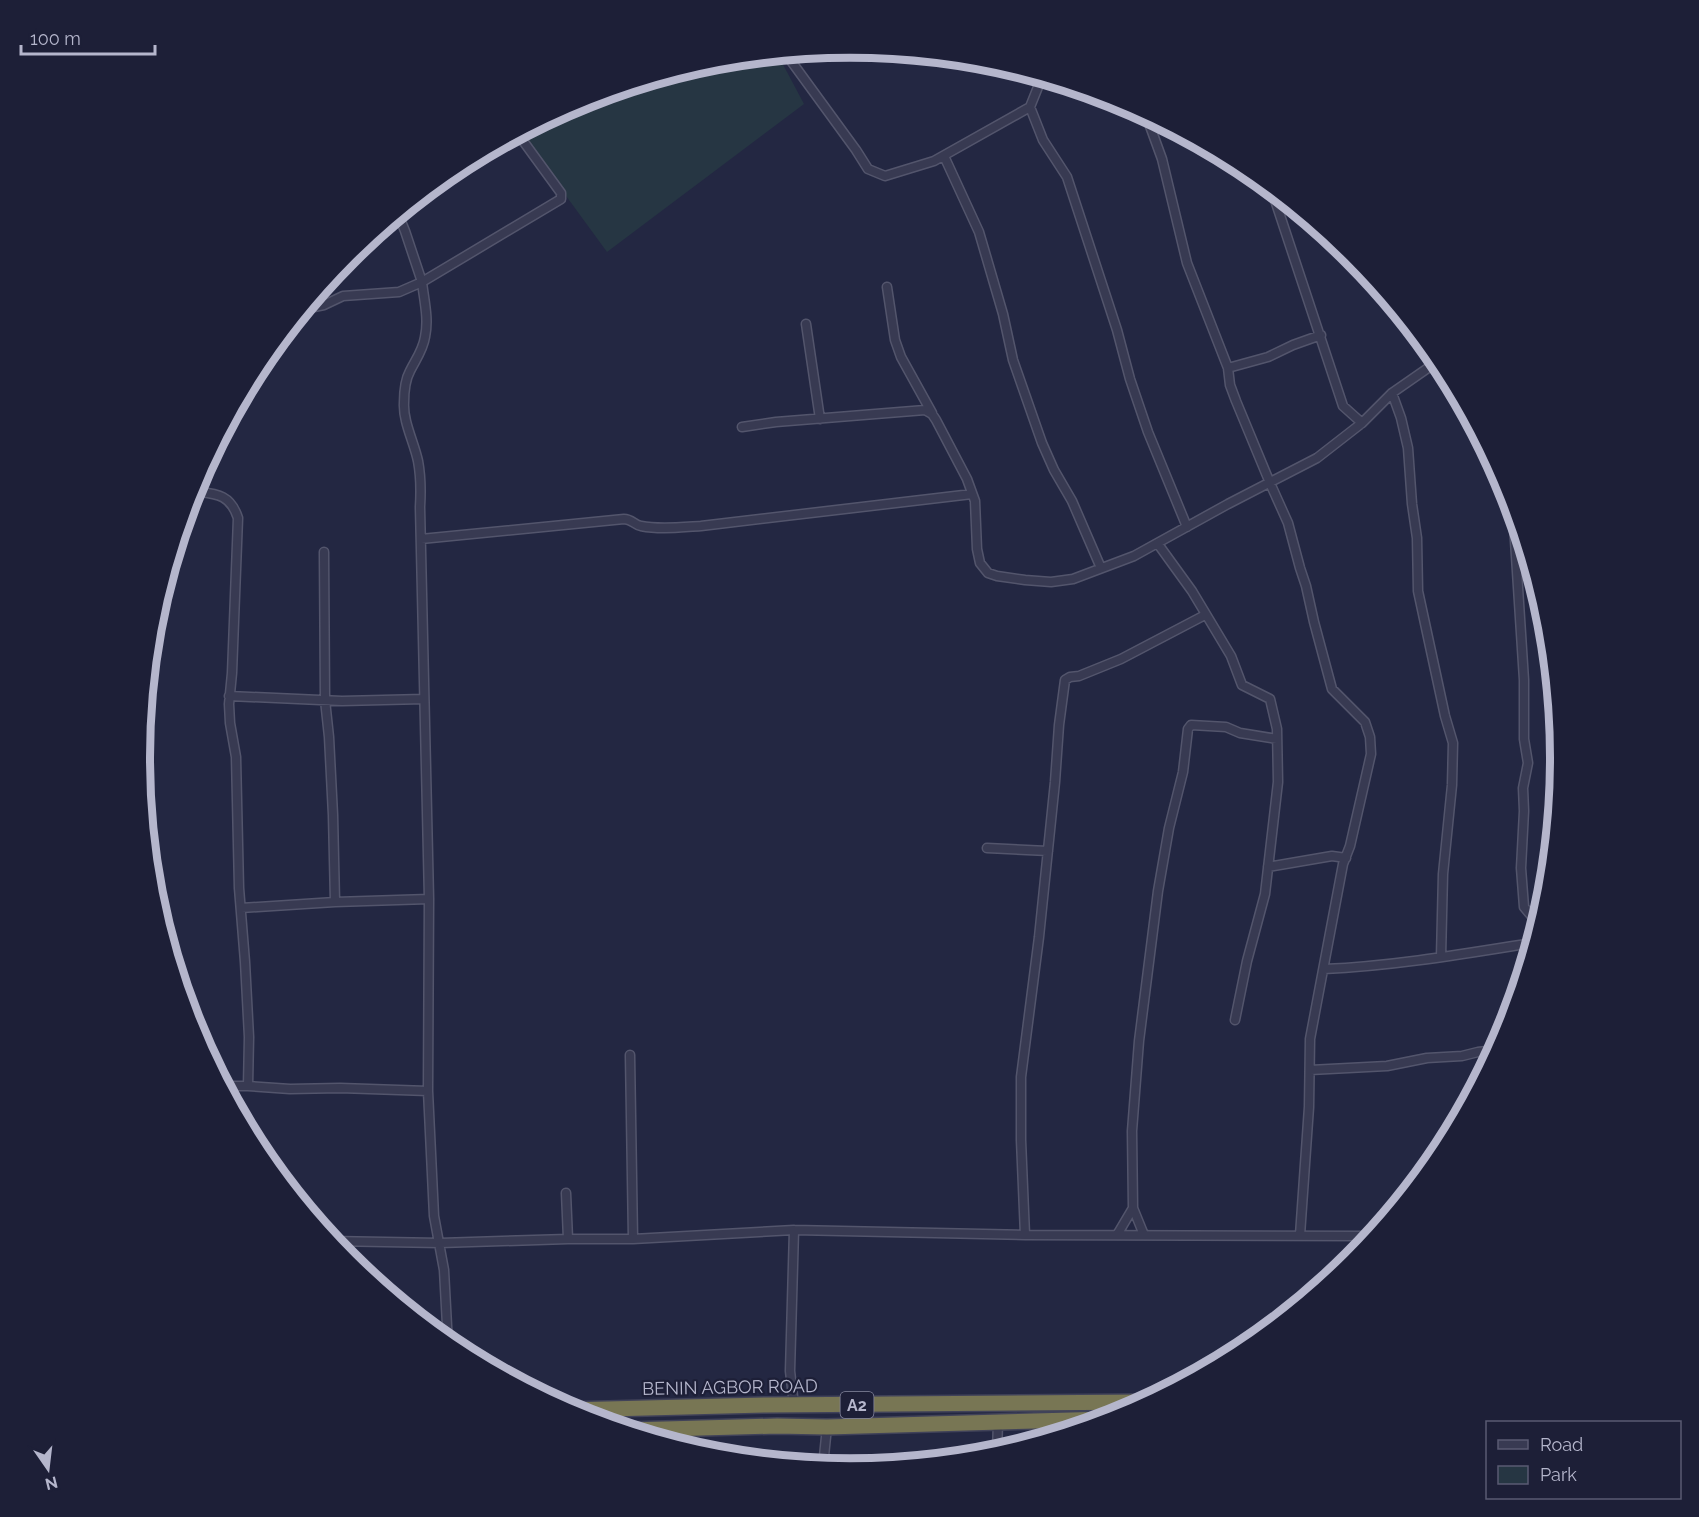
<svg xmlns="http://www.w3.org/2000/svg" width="1699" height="1517" font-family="Raleway,sans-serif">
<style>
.green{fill:#263643}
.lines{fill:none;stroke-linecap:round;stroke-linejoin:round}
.street-casing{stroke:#53556c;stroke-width:11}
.highway-casing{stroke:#404259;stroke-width:18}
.street{stroke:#383a52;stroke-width:8}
.highway{stroke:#787654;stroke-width:15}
.labels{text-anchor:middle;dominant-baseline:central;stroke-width:4.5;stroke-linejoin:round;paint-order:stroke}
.shield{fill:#1d1f37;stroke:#87899f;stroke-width:1.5}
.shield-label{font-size:16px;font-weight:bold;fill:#b5b6cc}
.street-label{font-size:18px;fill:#b5b6cc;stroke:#1d1f37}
.rim{fill:none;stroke:#b5b6cc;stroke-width:8}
</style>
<rect width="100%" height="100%" fill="#232742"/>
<path class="green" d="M778 55 804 104 607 252 520 133 578 102 711 62Z"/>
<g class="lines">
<defs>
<path id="street" d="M786 54 856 150 868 169 885 176 934 161 1030 107 1040 82 1043 78
M1030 107 1043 140 1067 177 1117 330 1130 379 1148 432 1187 527
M1146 115 1162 159 1187 263 1228 368
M944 156 979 232 1003 314 1013 360 1042 443 1054 470 1072 501 1101 568
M1272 191 1343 406 1362 423 1392 393 1438 361
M887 287 895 340 901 357 932 413
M304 309 324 305 343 296 399 292 422 282 405 231 398 214
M806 324 820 419
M1392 393 1401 418 1408 448 1412 504 1417 538 1418 591 1445 716 1453 743 1452 785 1443 874 1441 957
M742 427 776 422 925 410 932 414 936 420 967 479 975 501 977 549 980 563 988 573 997 576 1025 580 1051 582 1073 579 1134 556 1228 504 1317 458 1362 423
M192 491C215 494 230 493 238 518L232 673 229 704 230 723 236 757 239 888 245 962 249 1037 248 1086
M1513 510 1524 680V739L1528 763 1523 788 1524 811 1521 868 1524 907 1534 919 1536 930
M421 539 624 519C632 519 634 525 641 526 661 530 682 527 701 526L972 494
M1158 544 1192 591 1231 656 1242 685 1270 699 1277 729 1278 782 1265 894 1247 961 1235 1020
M324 552 325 700 329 737 333 815 335 902
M229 696 342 701 424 699
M987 848 1048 851
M1268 867 1332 856 1346 858
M429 899 420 507C421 491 421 477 418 461 414 442 403 422 404 403 404 392 405 380 410 371 416 359 423 350 425 337 429 319 424 300 422 282L561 199V193L518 134
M241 908 335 902 429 899 428 1091
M1324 969C1394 966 1463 954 1532 943
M630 1055 633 1239
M1310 1070 1387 1066 1427 1058 1462 1056 1478 1052 1496 1050
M223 1086H248L290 1089 340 1088 428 1091 434 1216 444 1270 448 1344
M566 1193 568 1239
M1025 1235 1021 1140V1077L1039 937 1055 782 1059 725 1065 680 1070 677 1079 676 1121 659 1205 615
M1117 1235 1133 1208
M1144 1235 1133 1208 1132 1131 1139 1041 1158 891 1169 828 1183 772 1188 729 1191 725 1226 727 1240 733 1277 739
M1300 1235 1309 1107 1310 1039 1343 864 1350 846 1371 754 1370 737 1365 722 1332 689 1314 622 1306 586 1300 568 1288 523 1270 483 1236 401 1230 385 1228 368 1268 357 1293 345 1321 335
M330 1241 440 1243 568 1239H633L794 1230 1025 1235 1372 1236
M794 1405 790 1371 794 1230
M997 1453 998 1422
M823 1466 827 1427"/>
<path id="highway" d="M568 1410 766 1405 1146 1402
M629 1430 777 1426 827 1427 1108 1419"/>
</defs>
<use href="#street" class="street-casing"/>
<use href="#highway" class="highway-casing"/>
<use href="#street" class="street"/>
<use href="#highway" class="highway"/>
</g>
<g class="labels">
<rect class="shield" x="840.5" y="1392" width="33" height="26" rx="4.5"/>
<g class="shield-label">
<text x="857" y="1405">A2</text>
</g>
<g class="street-label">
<text transform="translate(730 1387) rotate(-1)">BENIN AGBOR ROAD</text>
</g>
</g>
<path d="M0 0H1699V1517H0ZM150 758a700 700 0 1 1 1400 0a700 700 0 1 1-1400 0Z" fill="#1d1f37" fill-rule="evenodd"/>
<path class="rim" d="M150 758a700 700 0 1 1 1400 0a700 700 0 1 1-1400 0Z"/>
<rect x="1486" y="1421" width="195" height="78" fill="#1d1f37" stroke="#5a5b73" stroke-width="1.5"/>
<rect x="1498" y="1440" width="30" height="9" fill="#383a52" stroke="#5a5b73" stroke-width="1.5"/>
<text x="1540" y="1451" font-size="18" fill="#b5b6cc">Road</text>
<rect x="1498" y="1466" width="30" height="18" fill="#263643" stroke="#5a5b73" stroke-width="1.5"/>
<text x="1540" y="1481" font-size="18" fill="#b5b6cc">Park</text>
<g transform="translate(48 1469) rotate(166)" stroke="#1d1f37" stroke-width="4.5" paint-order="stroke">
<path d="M0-4.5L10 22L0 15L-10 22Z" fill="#b5b6cc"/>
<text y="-9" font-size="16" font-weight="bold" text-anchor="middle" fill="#b5b6cc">N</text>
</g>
<path d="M21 45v9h134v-9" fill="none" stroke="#b5b6cc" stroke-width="3"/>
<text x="30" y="45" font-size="18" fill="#b5b6cc" stroke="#1d1f37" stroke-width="4.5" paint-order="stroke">100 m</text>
</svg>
